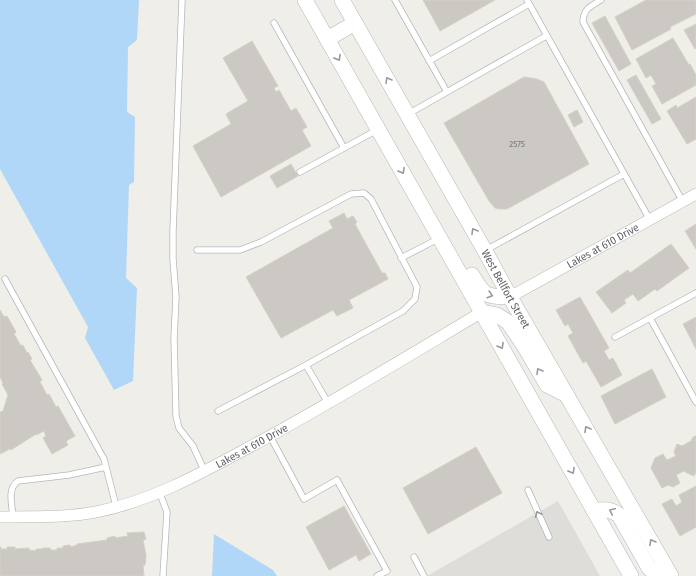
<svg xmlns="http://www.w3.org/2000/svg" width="696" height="576" font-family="'Fira Sans Condensed',sans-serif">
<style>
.industrial{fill:#dfddda}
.water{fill:#b0d7f8}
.building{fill:#ccc9c4;stroke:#d4d0c7}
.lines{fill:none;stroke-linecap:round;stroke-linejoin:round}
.service-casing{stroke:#b5b7bb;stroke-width:7}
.minor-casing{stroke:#b5b7bb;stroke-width:12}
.secondary-casing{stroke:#b4b7bb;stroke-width:16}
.service{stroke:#fff;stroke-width:5.5}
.minor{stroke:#fff;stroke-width:11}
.secondary{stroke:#fff;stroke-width:15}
.oneway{stroke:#97999c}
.labels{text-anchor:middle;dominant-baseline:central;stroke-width:3;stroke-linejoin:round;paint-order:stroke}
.number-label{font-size:9px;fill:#7a7c7e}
.street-label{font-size:11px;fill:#5f6267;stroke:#fff}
</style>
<rect width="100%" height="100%" fill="#f0eee8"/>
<path class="industrial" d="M558 501 600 576H427Z"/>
<path class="water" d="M0 0H139L137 40 128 47 127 112 135 117 134 182 129 185 126 278 137 288 133 381 114 390 85 338 88 327 0 169Z
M214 534 273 570 277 576H212Z"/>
<path class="building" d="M423 0H495L440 31Z
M646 0H696V14L670 27 671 29 632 50 615 17Z
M605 16 631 64 619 71 592 23Z
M696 24V48L695 49 684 30Z
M673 38 689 65 690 64 696 75V85L662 104 652 86 656 84 651 75 646 78 636 59Z
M252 41 278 86 274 88 276 92 279 90 291 111 296 108 307 127 302 130 311 146 221 197 193 146 231 124 226 114 248 101 223 58Z
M636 75 661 119 652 124 627 80Z
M524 77 537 79 544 82 589 164 507 209H500L495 208 489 201 444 123Z
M696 97V139L687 144 667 111 676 105 677 108Z
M577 110 583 122 574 127 568 115Z
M291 164 298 176 277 188 270 176Z
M344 213 347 219 353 216 357 222 355 224 382 273H385L388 279 349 300 353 308 337 316 333 310 281 338 246 277 333 228 329 221Z
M696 224V249L685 231Z
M671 244 689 268 657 291 655 289 638 301 633 294 624 300 626 303 612 313 596 292 628 270 630 273Z
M580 297 609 348 604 351 609 360 613 358 622 375 601 387 586 361 583 363 568 336 573 333 568 324 565 326 556 310Z
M0 310 4 317 7 316 16 332 14 334 21 346 23 345 27 353 28 352 32 359 30 360 42 380 40 382 47 395 49 394 56 407 58 406 75 436 66 441 68 445 52 454 43 438 46 436 44 431 36 435V434L11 450 10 449 0 454V412L3 411 8 395 2 384 3 383 0 377Z
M696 317V349L683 324Z
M652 369 666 397 615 424 601 396Z
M696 436V472L694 476 685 472 684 471 676 475 680 483 673 487 668 485 662 488 651 468 655 458 663 454 667 460 676 456 674 452 677 444 682 446 691 441 693 437Z
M476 447 502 493 428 534 403 488Z
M696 486V527L680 536 662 504 672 499 676 506 682 502 679 495Z
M344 506 371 554 359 561 356 555 329 570 306 527Z
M144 532 146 539 143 540 146 555 145 565H143L144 576H0V547H1V549H7V547H15V549L29 548V550L36 551V549H42L43 548H50L51 550H57V548H63V546L70 545 71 547 77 545V544L107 540V538L115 536V538L128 536 127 533Z"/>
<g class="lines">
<defs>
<path id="service" d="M182 0 173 231V259L176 297 174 338 176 416 179 428 193 446 204 470
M395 0 447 92
M527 0 650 220
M601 0C591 6 583 9 583 22L683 202
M274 23 344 148
M429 61 529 4
M408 114 546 36
M300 172 377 130
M197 250H240L261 242 351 194 364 193 371 199 417 287 415 299 403 311 306 365
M486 250 624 174
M401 258 438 239
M5 279 104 459 116 506
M650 318 696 402
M615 337 696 293
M218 411 306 365 328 403
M270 436 304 499 337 480 387 571 377 576
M528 490 549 537
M159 491 167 512 163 576
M13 517C12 504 7 489 18 481L69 475 106 467
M414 557 424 576"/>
<g id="minor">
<path id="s1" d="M510 297 696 194"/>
<path id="s2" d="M0 517C32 516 65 518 96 512 148 502 198 475 244 450 325 407 403 359 482 312"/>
</g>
<g id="secondary">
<path d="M305 0 631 576"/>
<path id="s3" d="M342 0 485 251 510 297 671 576"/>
<path d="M327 39 355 23"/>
<path d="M472 275C485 297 485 296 510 297"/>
<path d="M482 312 497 315 508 322 523 344 547 385 567 395"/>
<path d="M594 511C605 509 610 509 619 515L649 568 658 576"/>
</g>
</defs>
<use href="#service" class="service-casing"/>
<use href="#minor" class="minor-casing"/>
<use href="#secondary" class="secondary-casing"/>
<use href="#service" class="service"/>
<use href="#minor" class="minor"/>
<use href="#secondary" class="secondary"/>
</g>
<defs><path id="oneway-chevron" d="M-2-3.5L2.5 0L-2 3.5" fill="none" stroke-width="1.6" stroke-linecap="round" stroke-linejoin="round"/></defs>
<g class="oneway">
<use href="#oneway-chevron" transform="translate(338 58) rotate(61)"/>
<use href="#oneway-chevron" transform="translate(388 80) rotate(-120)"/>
<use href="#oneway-chevron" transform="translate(402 171) rotate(60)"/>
<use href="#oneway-chevron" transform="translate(474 231) rotate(-120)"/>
<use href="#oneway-chevron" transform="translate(490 295) rotate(16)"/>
<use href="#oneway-chevron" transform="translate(501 346) rotate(60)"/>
<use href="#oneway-chevron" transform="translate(539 371) rotate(-120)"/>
<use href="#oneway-chevron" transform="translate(587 429) rotate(-120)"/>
<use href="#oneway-chevron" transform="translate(572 471) rotate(61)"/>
<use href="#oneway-chevron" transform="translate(612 511) rotate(-155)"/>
<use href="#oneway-chevron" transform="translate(538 514) rotate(-114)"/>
<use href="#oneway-chevron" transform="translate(652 542) rotate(-120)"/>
</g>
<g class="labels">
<g class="number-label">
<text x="517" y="144">2575</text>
</g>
<g class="street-label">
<text stroke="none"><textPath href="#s1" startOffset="106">Lakes at 610 Drive</textPath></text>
<text stroke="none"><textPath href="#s3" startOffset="332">West Bellfort Street</textPath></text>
<text stroke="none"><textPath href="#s2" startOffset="266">Lakes at 610 Drive</textPath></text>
</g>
</g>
</svg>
